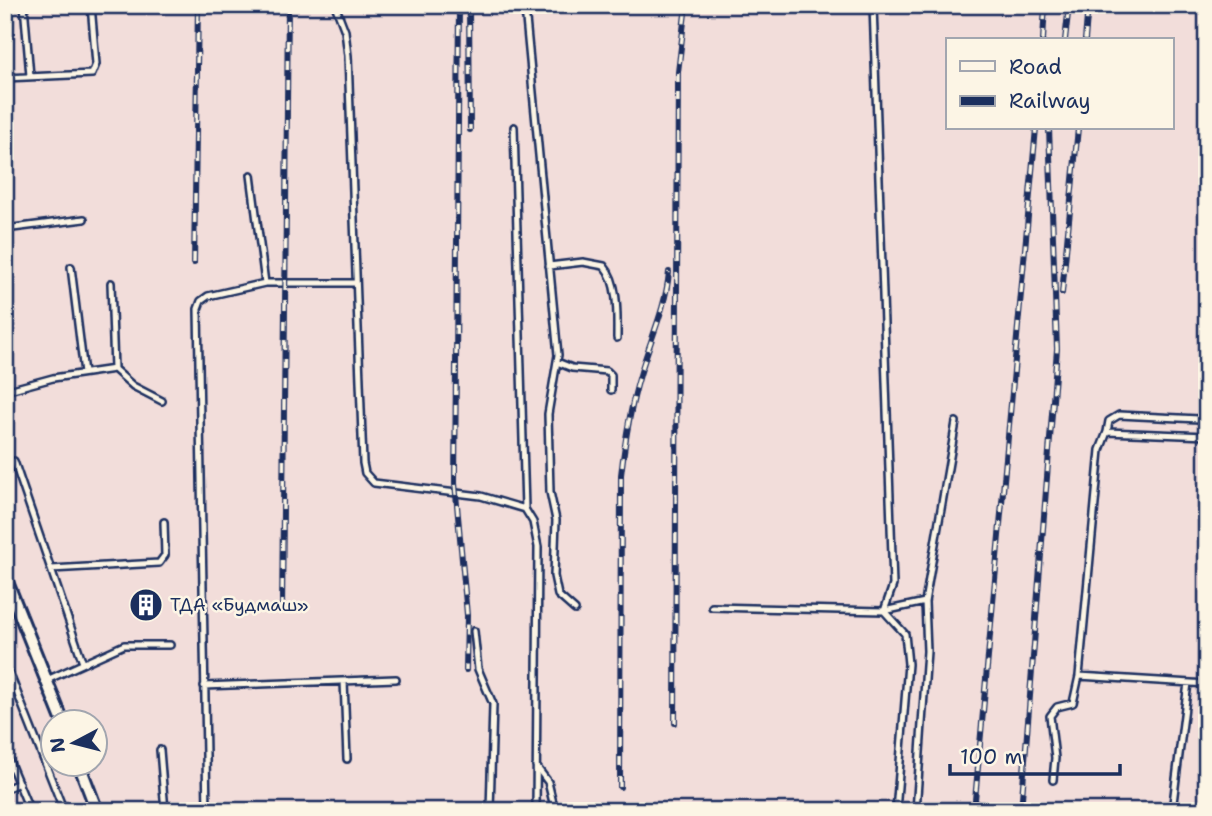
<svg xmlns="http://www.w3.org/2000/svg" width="1212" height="816" font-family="'Shantell Sans',sans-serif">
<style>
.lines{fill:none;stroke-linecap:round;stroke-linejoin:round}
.service-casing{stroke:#1b2f5e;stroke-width:10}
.minor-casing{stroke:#1b2f5e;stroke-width:16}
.service{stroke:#fcf5e5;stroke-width:5}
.minor{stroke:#fcf5e5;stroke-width:10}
.rail-casing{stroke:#1b2f5e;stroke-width:6}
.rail{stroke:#fcf5e5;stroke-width:3.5;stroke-dasharray:10;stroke-linecap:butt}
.labels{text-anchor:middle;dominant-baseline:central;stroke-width:5;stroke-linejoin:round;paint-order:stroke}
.poi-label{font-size:18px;fill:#1b2f5e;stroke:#fcf5e5;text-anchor:start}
</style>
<rect width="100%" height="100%" fill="#f2ddda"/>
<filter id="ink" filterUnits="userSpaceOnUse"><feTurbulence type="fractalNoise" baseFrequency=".0143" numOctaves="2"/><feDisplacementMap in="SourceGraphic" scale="14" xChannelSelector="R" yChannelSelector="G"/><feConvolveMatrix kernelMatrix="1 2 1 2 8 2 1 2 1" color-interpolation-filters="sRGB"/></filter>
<g filter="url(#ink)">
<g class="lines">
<defs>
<path id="service" d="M24 5 30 76
M335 5 345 31 348 56 363 463 365 473 374 483 481 496 525 509 533 522 538 547 536 811
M521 5 526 19 558 355 548 414 550 492 556 520 554 576 558 595 575 610
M873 5 893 585 884 611 905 634 908 664 896 811
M5 78 92 74 96 64 91 5
M514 127 525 509
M5 229 84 219
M549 266 583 262 604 266C619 283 617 317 617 338
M71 267 84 373
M111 283 114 369
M265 283H356
M557 362 572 368 607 371 611 375V390
M5 391 53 378 114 369 133 386 162 401
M1107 432 1109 421 1119 415 1199 419
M1207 436 1107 432 1100 450 1079 676 1207 684
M14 461 83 663
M51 569 159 563 165 555 164 522
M712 607 884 611 925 602
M474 631 478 669 493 704 490 811
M9 672 64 811
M47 680 124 645H170
M344 681 347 759
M204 686 396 679
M160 750 165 811
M5 751 30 811
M536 766 548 782 555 811
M1053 780 1055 758 1050 716 1057 707 1073 703 1079 676
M5 789 19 783
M207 811 198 309 201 301 208 296 265 283 251 175
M916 811 927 651 925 602 956 422
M1172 811 1188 683"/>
<path id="minor" d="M5 577 63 722
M79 764 97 811"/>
</defs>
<use href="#service" class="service-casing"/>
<use href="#minor" class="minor-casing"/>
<use href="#service" class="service"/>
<use href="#minor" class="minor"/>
<defs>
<path id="rail" d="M459 5 455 483 467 615 466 670
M469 5 470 130
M1043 40 1045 5
M1065 40 1069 5
M1085 40 1088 5
M194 263 198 5
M1062 293 1078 128
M282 610 288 5
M675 723 678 72 686 5
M620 787 621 475C625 441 630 408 640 375 650 340 666 308 669 272
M974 811 1036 128
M1021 811 1057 349 1049 128"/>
</defs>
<use href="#rail" class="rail-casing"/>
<use href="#rail" class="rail"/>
</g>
</g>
<defs>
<symbol id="building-disc" viewBox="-11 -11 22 22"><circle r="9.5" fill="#1b2f5e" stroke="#fcf5e5"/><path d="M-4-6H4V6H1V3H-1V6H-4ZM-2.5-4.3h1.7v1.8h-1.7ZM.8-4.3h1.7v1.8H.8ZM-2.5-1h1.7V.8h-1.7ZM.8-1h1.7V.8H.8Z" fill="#fff"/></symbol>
</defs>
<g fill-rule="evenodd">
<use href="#building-disc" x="127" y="586" width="38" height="38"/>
</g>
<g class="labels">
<g class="poi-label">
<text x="170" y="605">ТДА «Будмаш»</text>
</g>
</g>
<rect width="1212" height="816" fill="none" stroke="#fcf5e5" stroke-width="28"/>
<rect x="14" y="14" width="1184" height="788" fill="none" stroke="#1b2f5e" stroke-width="2.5" filter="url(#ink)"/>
<rect x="946" y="38" width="228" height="91" fill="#fcf5e5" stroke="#a2a6af" stroke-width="2"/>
<rect x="960" y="61" width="35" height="10" fill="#fcf5e5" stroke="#a2a6af" stroke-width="2"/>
<text x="1009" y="74" font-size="21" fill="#1b2f5e">Road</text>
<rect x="960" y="96" width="35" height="10" fill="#1b2f5e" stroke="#a2a6af" stroke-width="2"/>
<text x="1009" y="108" font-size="21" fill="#1b2f5e">Railway</text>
<g transform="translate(74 743) rotate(263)"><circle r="33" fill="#fcf5e5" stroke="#a2a6af" stroke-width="2"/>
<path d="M0-5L12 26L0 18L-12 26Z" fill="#1b2f5e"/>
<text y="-10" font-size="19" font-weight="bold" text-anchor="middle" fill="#1b2f5e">N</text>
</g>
<path d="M950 764v10h170v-10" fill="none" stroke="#1b2f5e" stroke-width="3.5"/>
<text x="960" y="764" font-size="21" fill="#1b2f5e" stroke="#fcf5e5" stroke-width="5" paint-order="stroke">100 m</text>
</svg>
